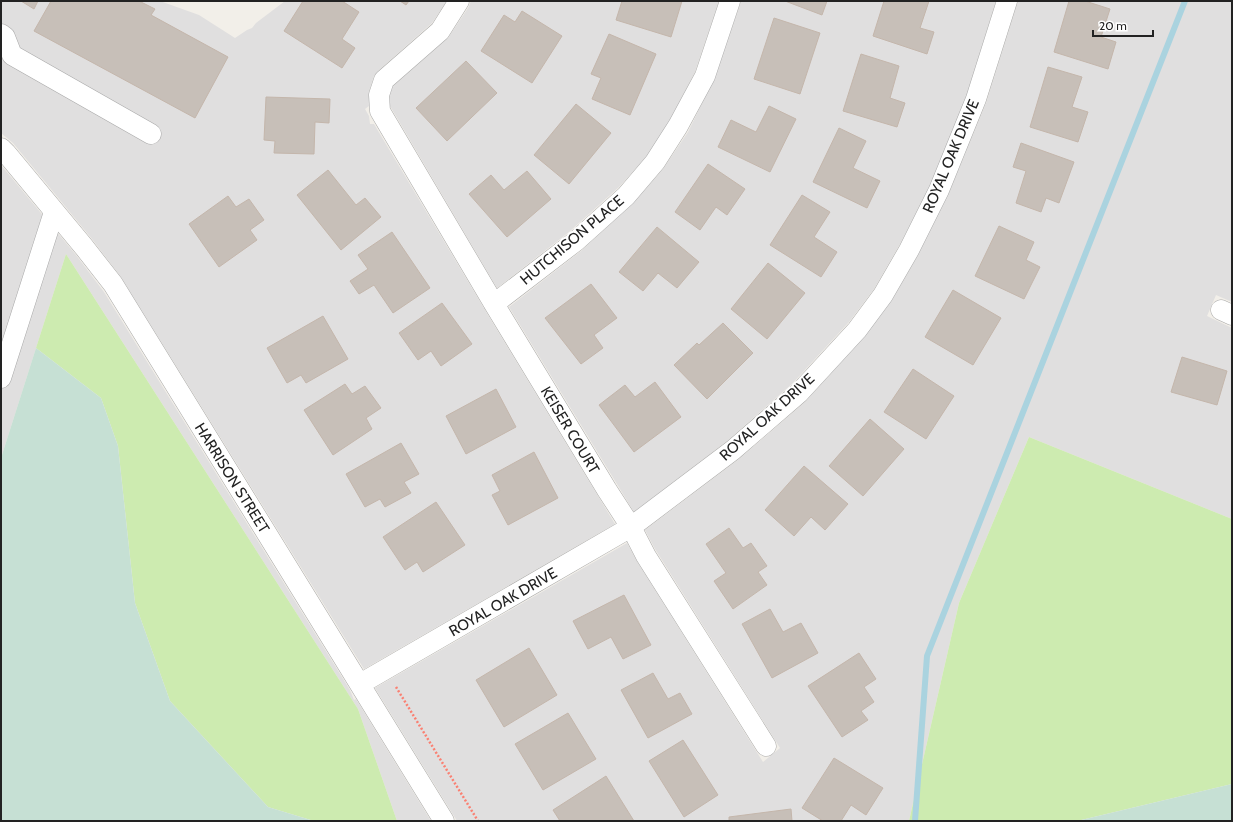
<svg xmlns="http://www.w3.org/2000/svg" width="1233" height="822" font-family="Cabin,sans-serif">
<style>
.residential{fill:#e0dfdf}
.grass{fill:#cdebb0}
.wetland{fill:#c6e0d4}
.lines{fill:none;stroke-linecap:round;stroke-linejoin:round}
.stream{stroke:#aad3df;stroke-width:6}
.building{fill:#c7bfb8;stroke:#c4b6ab}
.minor-casing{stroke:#a9a9a9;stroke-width:21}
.path{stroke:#fa8072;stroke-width:2.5;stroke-dasharray:2 2;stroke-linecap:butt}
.minor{stroke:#fff;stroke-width:20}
.labels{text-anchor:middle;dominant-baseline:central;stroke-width:4;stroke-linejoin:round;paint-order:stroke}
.street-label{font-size:15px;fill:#222;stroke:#fff}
</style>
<rect width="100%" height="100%" fill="#f2efe9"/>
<path class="residential" d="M1 1H160L199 15 235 38 247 30 252 28 256 23 285 1H447L432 23 378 71 374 76 369 92V106L365 109 369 116 370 124H374L491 320 615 524 364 669 121 277 92 239 13 143 1 133Z
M471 1H719L695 72 670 120 647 156 619 187 569 232 497 288 390 106 389 96 392 87 448 38 468 8Z
M741 1H996L967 95 930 186 900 244 874 289 849 322 792 384 727 441 634 512 509 307 581 251 633 203 663 169 688 132 714 79Z
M1018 1H1232V302L1216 295 1207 316 1232 328V519L1029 437 959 603 909 821H457L375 688 627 543 638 563 763 762 780 748 655 549 645 530 739 459 805 402 864 337 892 300 918 255 948 195 986 103Z
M1 165 76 255 104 292 350 690 354 700 356 699 431 821H397L358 709 66 254 1 458Z"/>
<path class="grass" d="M66 254 358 709 397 821H314L268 807 170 701 135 603 118 446 101 398 36 348Z
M1029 437 1232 519V784L1077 821H909L959 603Z"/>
<path class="wetland" d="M36 348 101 398 118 446 135 603 170 701 268 807 314 821H1V458Z
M1232 784V821H1077Z"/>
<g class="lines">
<path class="stream" d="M915 821 927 656 1185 1"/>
</g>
<path class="building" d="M21 1H38L34 9Z
M51 1H139L155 9 151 15 228 57 195 118 34 31Z
M303 1H342L359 12 342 39 355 48 342 68 284 31Z
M400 1H409L406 5Z
M622 1H682L671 37 616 20Z
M785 1H827L822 15Z
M884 1H929L920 28 934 32 927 54 873 36Z
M1069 1H1085L1110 9 1101 37 1116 42 1108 69 1054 52Z
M522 11 562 36 532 83 481 51 504 15 515 22Z
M774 18 820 33 800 94 754 79Z
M609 34 656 54 630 115 592 99 601 78 591 74Z
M861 54 899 66 890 98 905 103 897 127 843 111Z
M466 61 497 93 447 141 416 108Z
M1048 67 1082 77 1072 107 1088 112 1078 142 1030 127Z
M266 97 330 99 329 123 315 122 314 154 274 153 275 141 264 140Z
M576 104 611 133 569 184 534 155Z
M769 106 796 119 770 172 718 147 731 120 756 132Z
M839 128 866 141 853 168 880 181 867 208 813 182Z
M1021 143 1074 162 1059 203 1046 198 1041 212 1016 203 1026 171 1013 167Z
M708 164 745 189 727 215 716 207 700 230 675 212Z
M328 170 356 205 365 198 381 217 341 250 297 195Z
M527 171 551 199 507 237 469 194 491 175 504 190Z
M802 195 830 212 814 237 837 252 821 277 770 245Z
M228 196 236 207 249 199 264 220 250 230 257 240 219 267 189 224Z
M999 226 1034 242 1026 260 1040 267 1024 299 975 276Z
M657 227 699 262 677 288 658 273 643 291 619 272Z
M392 232 430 288 393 313 374 285 359 294 350 281 368 269 358 255Z
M768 263 805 293 767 339 731 309Z
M591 284 617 318 594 335 603 348 581 364 545 318Z
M953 290 1001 318 973 365 925 337Z
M442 303 472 344 441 366 431 351 418 360 399 333Z
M323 316 348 359 306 383 301 375 287 383 267 348Z
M723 323 753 353 707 399 674 365 697 343 699 345Z
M1182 357 1227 371 1217 405 1171 392Z
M913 369 954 396 926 439 884 412Z
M655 382 681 417 634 452 599 405 625 385 635 397Z
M345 384 352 394 365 386 381 408 366 418 372 429 333 455 304 410Z
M496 389 516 427 466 454 446 416Z
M870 419 904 449 863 496 829 466Z
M401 443 419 474 404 482 411 493 385 507 380 499 365 507 346 474Z
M534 452 558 498 508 525 492 495 500 491 492 475Z
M804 466 848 504 825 530 811 517 794 536 765 510Z
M436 502 465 545 423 572 417 562 405 570 383 537Z
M729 528 743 548 751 543 767 566 758 572 767 585 733 609 714 581 726 573 706 544Z
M624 595 651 645 623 659 611 637 588 649 573 621Z
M770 609 783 632 801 623 818 653 772 678 742 624Z
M529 648 557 695 504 727 476 680Z
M859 653 876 679 864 687 874 702 861 711 868 720 842 737 808 686Z
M653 673 668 699 680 693 692 714 648 738 621 690Z
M568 713 596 759 543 790 515 744Z
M683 740 718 795 684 817 649 761Z
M834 758 883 788 866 815 851 805 841 821H823L802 808Z
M606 776 634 821H560L553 810Z
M791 809 792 821H729V817Z"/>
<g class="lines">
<defs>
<path id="minor" d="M459 1 440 31 384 80 379 95 380 111 494 304 607 490 631 527 646 556 766 746
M1 34 5 37 12 55 151 134
M1 148 6 153 84 247 113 284 444 821
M494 304 576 241 626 196 655 162 678 126 705 76 730 1
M1221 310 1232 315
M1 378 54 212
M360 684 631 527 733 450 799 393 857 330 883 295 909 250 939 190 976 99 1007 1"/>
</defs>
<use href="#minor" class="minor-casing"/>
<path class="path" d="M396 687 478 821"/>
<use href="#minor" class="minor"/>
</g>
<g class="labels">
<g class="street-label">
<text transform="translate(951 156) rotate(-67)">ROYAL OAK DRIVE</text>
<text transform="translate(572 240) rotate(-40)">HUTCHISON PLACE</text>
<text transform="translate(767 417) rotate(-42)">ROYAL OAK DRIVE</text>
<text transform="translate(570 430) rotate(59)">KEISER COURT</text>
<text transform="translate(232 478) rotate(58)">HARRISON STREET</text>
<text transform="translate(503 602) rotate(-30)">ROYAL OAK DRIVE</text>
</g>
</g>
<rect width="1233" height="822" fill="none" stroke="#222222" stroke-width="4"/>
<path d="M1093 30v6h60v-6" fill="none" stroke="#222222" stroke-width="2"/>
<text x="1099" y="30" font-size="12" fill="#222222" stroke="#ffffff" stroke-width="3" paint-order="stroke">20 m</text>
</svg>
